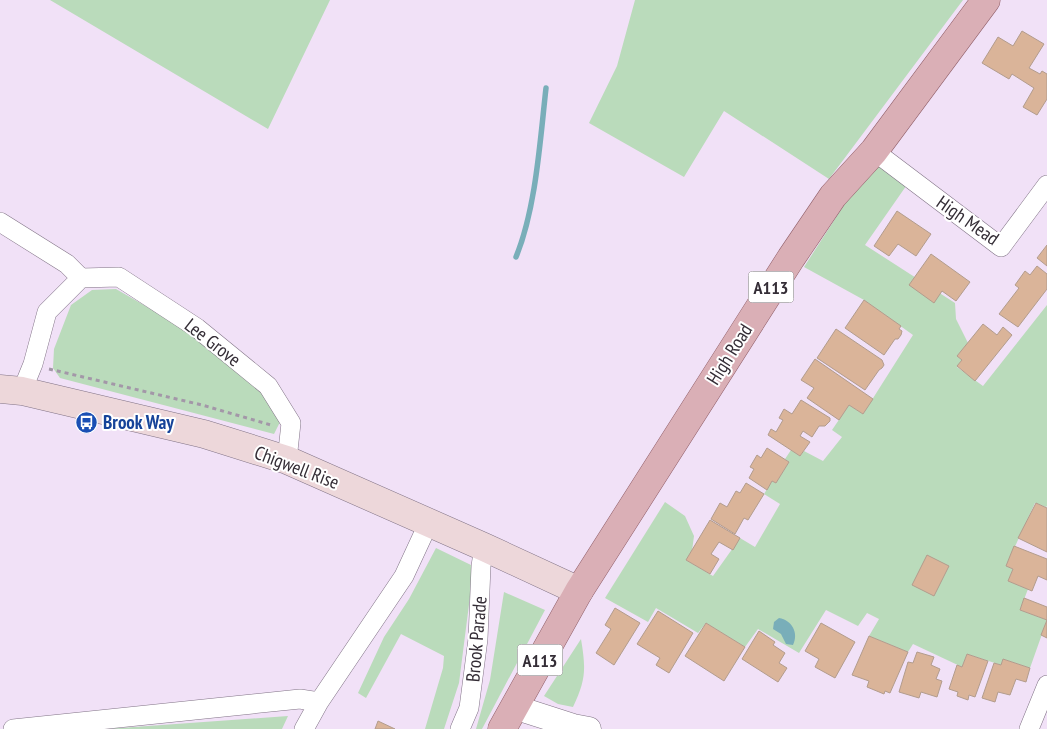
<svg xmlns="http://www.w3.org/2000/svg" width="1047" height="729" font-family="'PT Sans Narrow',sans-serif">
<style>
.green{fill:#badbbb}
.water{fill:#79aeb9}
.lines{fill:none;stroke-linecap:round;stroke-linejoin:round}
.stream{stroke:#79aeb9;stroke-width:5.5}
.building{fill:#dab499;stroke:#b29c8d}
.minor-casing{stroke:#817386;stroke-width:20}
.tertiary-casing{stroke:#817386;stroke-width:25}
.secondary-casing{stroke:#817386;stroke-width:29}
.primary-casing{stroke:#905f69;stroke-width:29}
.path{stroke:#a397a8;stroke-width:3;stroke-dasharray:4 4;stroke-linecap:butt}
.minor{stroke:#fff;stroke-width:19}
.tertiary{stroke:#fff;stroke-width:24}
.secondary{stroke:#edd7da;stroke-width:28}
.primary{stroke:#daafb6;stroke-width:28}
.labels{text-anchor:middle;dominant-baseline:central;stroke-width:4;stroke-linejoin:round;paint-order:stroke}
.shield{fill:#fff;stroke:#716c72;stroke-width:1}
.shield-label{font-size:18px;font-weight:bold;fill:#342d36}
.street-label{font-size:19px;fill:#342d36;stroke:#fff}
.transit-label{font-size:19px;font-weight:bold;fill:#164399;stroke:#fff;text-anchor:start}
</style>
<rect width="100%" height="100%" fill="#f1e1f7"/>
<path class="green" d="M50 0H330L268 129Z
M635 0H963L829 179 724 111 684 177 589 123 617 66Z
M877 154 911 179 865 245 955 303 956 319 968 343 957 356 962 360 957 367 983 386 1047 305V506L1046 507 1035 503 1006 566 1013 569 1008 581 1028 589 1020 610 1047 620 1030 668 1003 659 1001 665 967 654 962 667 913 644 908 652 869 636 879 619 867 613 858 626 826 610 799 653 758 629 745 647 706 623 698 633 656 608 648 622 605 598 665 502 685 516 694 536 692 551 686 560 713 576 740 538 755 547 780 504 764 494 772 481 776 483 789 462 785 459 791 450 800 456 804 451 823 461 842 437 832 430 849 405 863 414 913 335 864 300 804 267Z
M116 289 189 331 262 389 281 420 274 434 60 378 53 368 54 349 71 305 92 290Z
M436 548 471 565 473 573 459 683 444 729H425L443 668 444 656 401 634 366 698 358 693 384 637 409 599Z
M504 592 545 610 482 729H476L490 680Z
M581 639C586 669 586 680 573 707L558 704 544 696Z
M288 716 282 729H106Z"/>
<path class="water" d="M779 618C792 620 799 633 793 645L786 644 781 634 773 629 774 622Z"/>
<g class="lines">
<path class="stream" d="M516 257C536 208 540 141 546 88"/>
</g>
<path class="building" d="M1022 31 1044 44 1029 68 1040 74 1042 71 1047 74V99L1037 115 1023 107 1034 88 1012 74 1009 79 982 63 998 37 1013 46Z
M897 211 931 234 916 256 898 244 889 256 874 246Z
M1047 245V266L1037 258Z
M931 254 970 282 956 301 942 291 934 303 909 285Z
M1037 266 1047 274V289L1018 327 999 314 1019 288 1015 285 1025 271 1030 275Z
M864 300 901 326 899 329 902 331 901 335 898 339H895L884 355 845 328Z
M983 324 997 335 1003 327 1012 335 975 381 957 366 962 360 957 356Z
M836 329 882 360 884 365 882 368 879 370 865 390 817 358Z
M815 359 873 399 863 414 849 405 839 420 807 398 814 388 801 380Z
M801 400 830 418V421L825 426H819L812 437 803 431 800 436 810 442 800 456 768 435 771 429 776 432 783 420 779 418 784 409 792 414Z
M767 448 789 462 776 483 772 481 767 490 749 478 754 469 750 467 757 455 761 458Z
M746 483 764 494 748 520 744 518 735 534 711 519 720 503 727 507 736 491 740 493Z
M1036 503 1047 508V552L1018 538Z
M710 520 740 538 733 550 719 542 711 554 719 559 710 574 686 560Z
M1014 546 1047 559V580L1038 576 1032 591 1008 581 1013 569 1006 566Z
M927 555 949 566 934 596 912 585Z
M1024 598 1047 607V638L1041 635 1047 620 1020 610Z
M615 608 640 623 614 665 596 653 611 629 605 625Z
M658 611 693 633 669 673 656 665 660 658 637 644Z
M706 623 745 647 724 681 685 656Z
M821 623 855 642 835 678 815 667 819 659 805 651Z
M759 631 775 642 773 645 785 653 779 663 787 668 778 682 742 659Z
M869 636 908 652 890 693 885 691 884 694 867 687 869 681 852 675Z
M917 652 934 657 931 665 940 669 936 679 942 681 937 697 921 692 919 698 899 692 908 662 913 663Z
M967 654 988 661 975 697 969 695 968 700 957 696 958 692 949 689 957 665 962 667Z
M1003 659 1030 668 1026 682 1016 679 1010 695 998 692 995 702 982 698 994 663 1001 665Z
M378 721 395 729H375Z"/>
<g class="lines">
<defs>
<path id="minor" d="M874 151 1001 247 1047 185
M0 222 67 264 81 278
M22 391 33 364 47 312 81 278 119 277 197 328 268 386 291 423 287 460
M13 729 300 699 319 702
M304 729 319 702 404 576 429 522
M460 729 469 708 478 639 481 566 484 547
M1029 729 1047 685"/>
<path id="tertiary" d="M514 707 573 726 589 729"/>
<path id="secondary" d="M0 389 22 391 204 434 287 460 484 547 579 591"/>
<path id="primary" d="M502 729 579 591 791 258 833 196 874 151 986 0"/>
</defs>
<use href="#minor" class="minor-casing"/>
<use href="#tertiary" class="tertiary-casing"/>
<use href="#secondary" class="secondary-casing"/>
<use href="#primary" class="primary-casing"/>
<path class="path" d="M49 369 202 405 271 425"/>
<use href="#minor" class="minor"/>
<use href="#tertiary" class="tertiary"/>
<use href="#secondary" class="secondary"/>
<use href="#primary" class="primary"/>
</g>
<defs>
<symbol id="bus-disc" viewBox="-11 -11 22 22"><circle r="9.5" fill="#1a4fb4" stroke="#fff"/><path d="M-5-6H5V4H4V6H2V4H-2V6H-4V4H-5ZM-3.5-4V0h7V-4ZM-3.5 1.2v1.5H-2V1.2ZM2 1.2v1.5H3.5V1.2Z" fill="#fff"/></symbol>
</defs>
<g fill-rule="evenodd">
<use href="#bus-disc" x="74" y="410" width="25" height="25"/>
</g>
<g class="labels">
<g class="shield">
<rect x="748.5" y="271.5" width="45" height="31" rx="4"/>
<rect x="517.5" y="644.5" width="45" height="31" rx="4"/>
</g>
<g class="shield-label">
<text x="771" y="287">A113</text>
<text x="540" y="660">A113</text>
</g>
<g class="street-label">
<text transform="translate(968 220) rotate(35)">High Mead</text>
<text transform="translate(213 342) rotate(38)">Lee Grove</text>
<text transform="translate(729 354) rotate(-58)">High Road</text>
<text transform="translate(297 467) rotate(21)">Chigwell Rise</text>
<text transform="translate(476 639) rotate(-85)">Brook Parade</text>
</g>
<g class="transit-label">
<text x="103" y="422">Brook Way</text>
</g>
</g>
</svg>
